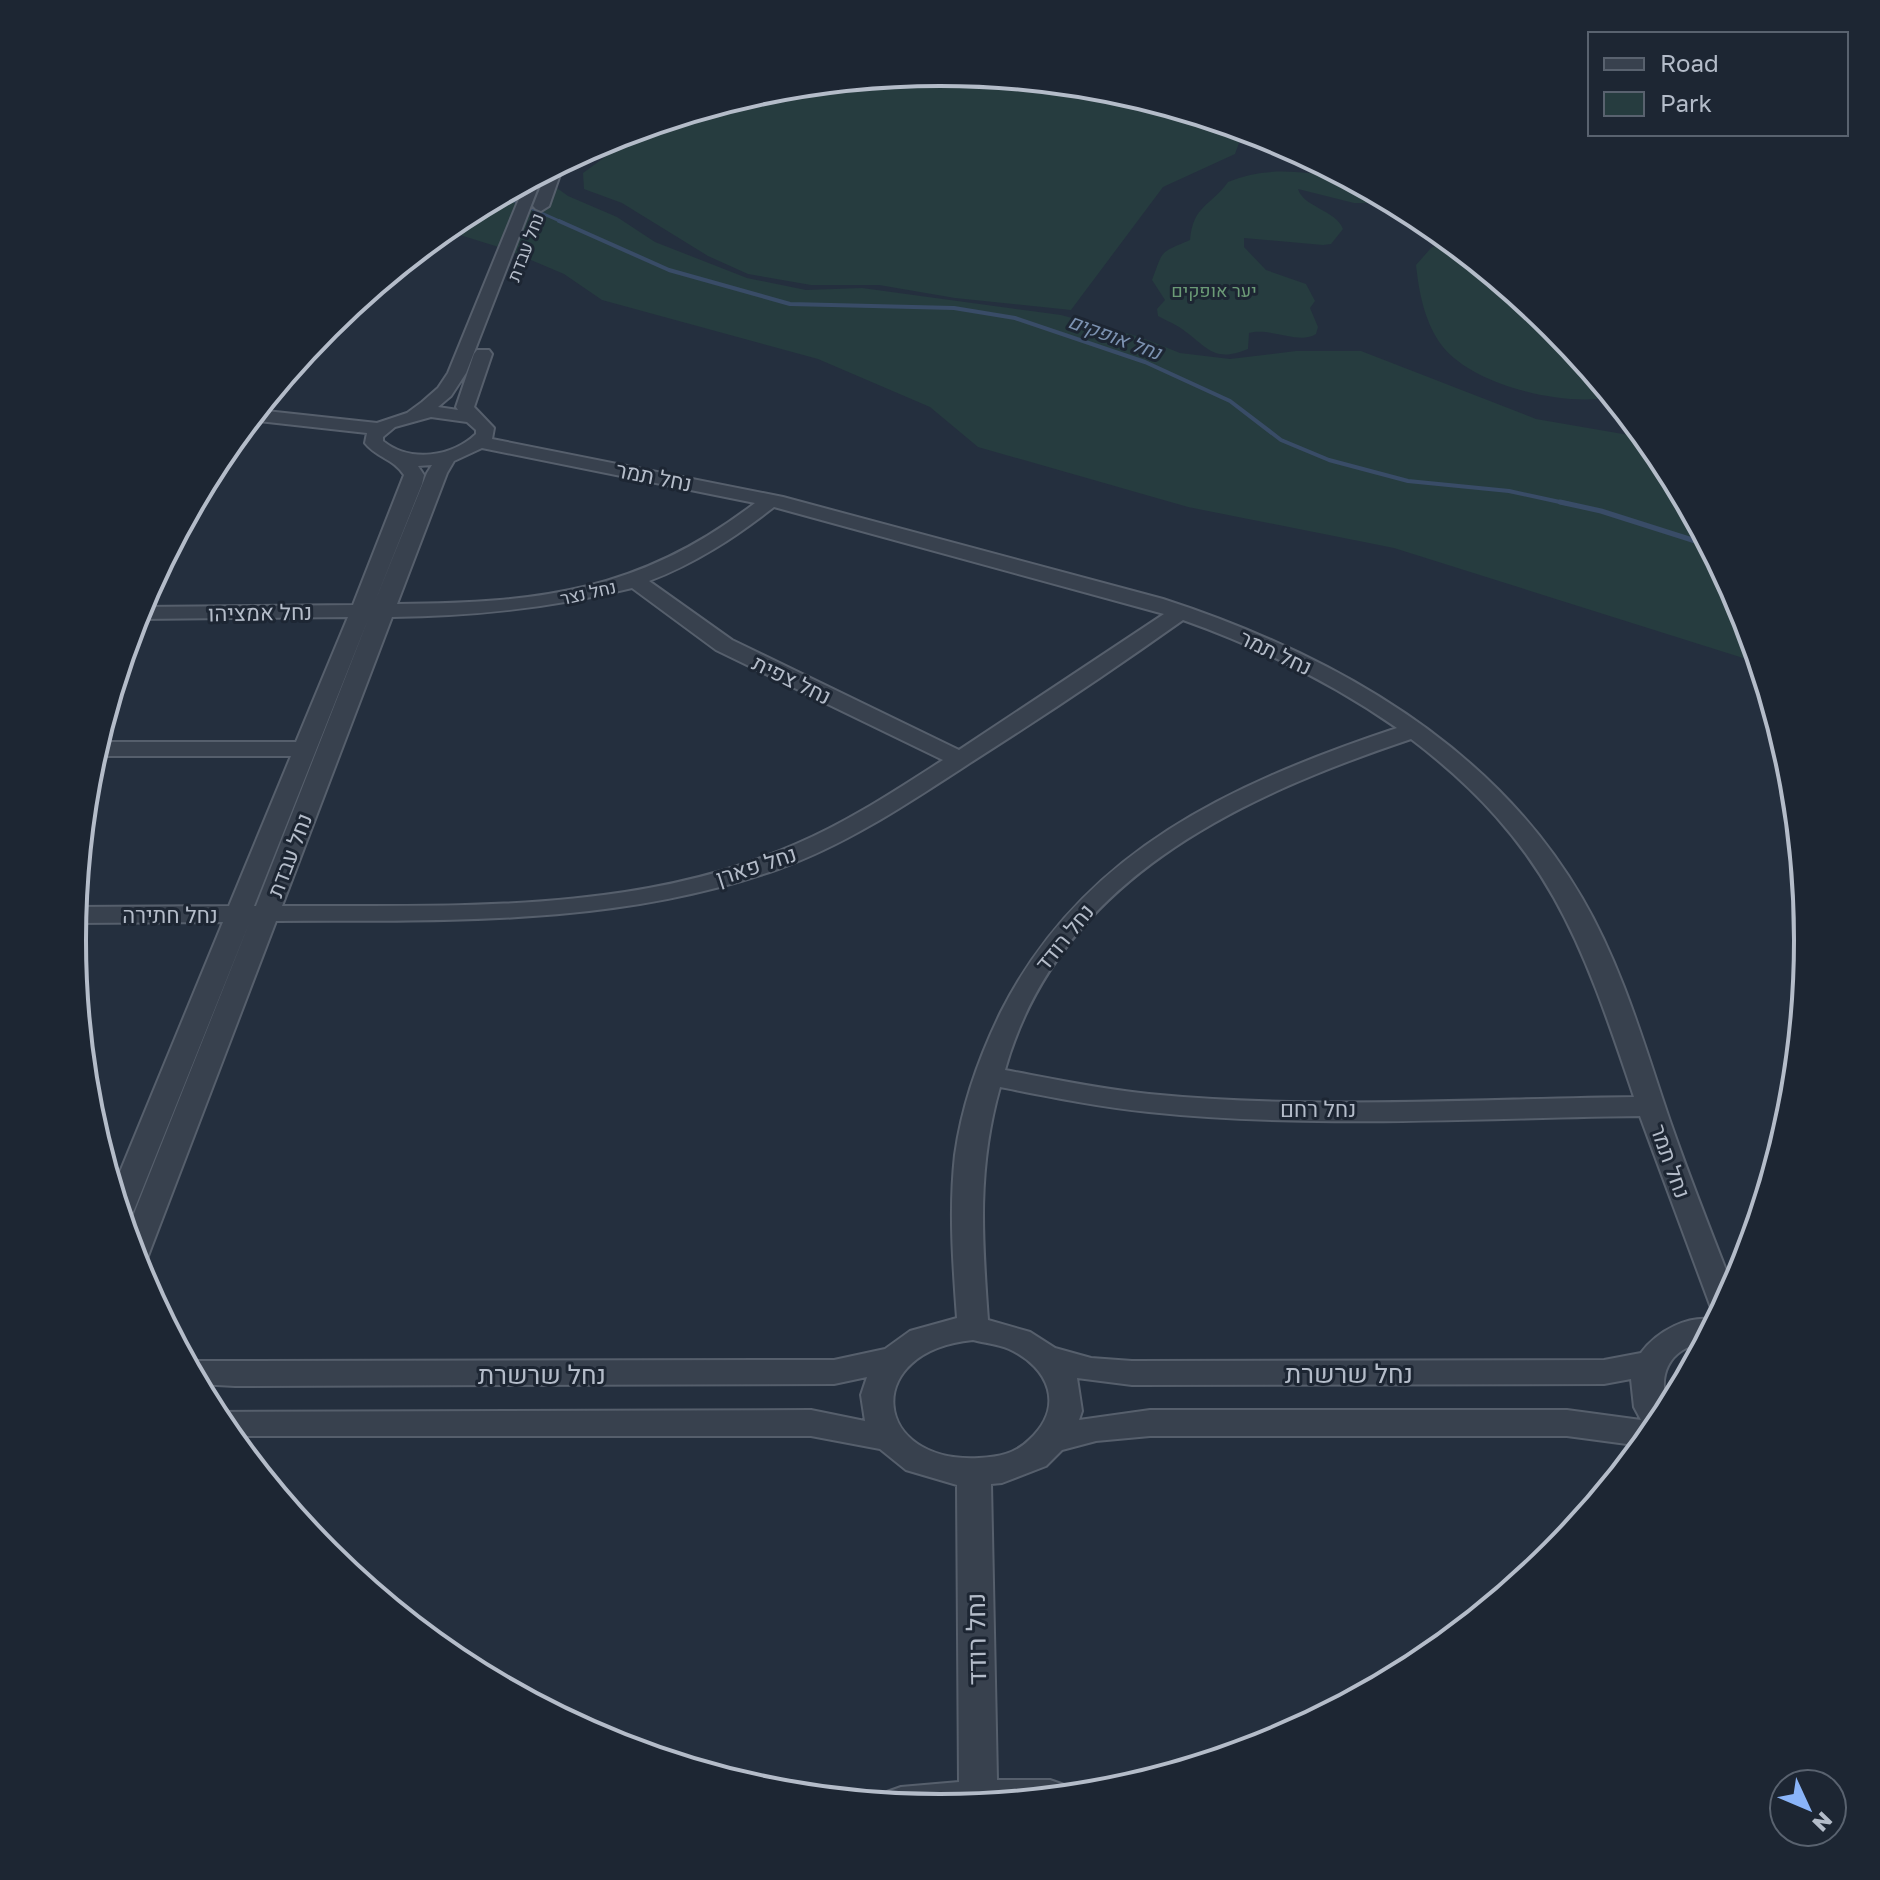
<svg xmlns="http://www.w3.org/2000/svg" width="1880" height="1880" font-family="'Golos Text',Heebo,sans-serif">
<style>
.green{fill:#263c3f}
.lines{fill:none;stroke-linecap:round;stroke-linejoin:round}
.stream-far2{stroke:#394c67;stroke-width:3}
.stream-far1{stroke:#394c67;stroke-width:4}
.stream{stroke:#394c67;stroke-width:5}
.minor-casing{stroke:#565f6c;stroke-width:4}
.minor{fill:#38414e;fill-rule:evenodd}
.labels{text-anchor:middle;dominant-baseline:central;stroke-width:6;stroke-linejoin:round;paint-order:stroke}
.far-street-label{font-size:18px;fill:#b4bcc9;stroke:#1d2633}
.far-park-label{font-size:18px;fill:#6b9a76;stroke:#1d2633}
.far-water-label{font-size:20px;font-style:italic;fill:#7c92b1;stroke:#1d2633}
.street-label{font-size:22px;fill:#b4bcc9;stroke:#1d2633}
.near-street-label{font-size:26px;fill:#b4bcc9;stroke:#1d2633}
.rim{fill:none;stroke:#b4bcc9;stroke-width:4}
</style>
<rect width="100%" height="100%" fill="#242f3e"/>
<path class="green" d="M940 72 1110 89 1244 129 1235 154 1163 187 1071 310 955 298 879 285H811L748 274 708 256 622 203 584 189 583 173 646 127 771 89Z
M1316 161 1393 203H1354L1298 189C1303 207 1336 210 1343 229L1331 244 1323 245 1244 238V247L1266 270 1306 284 1315 301 1310 308 1318 327 1316 334C1299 345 1270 327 1249 333L1248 349C1215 362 1210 350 1186 332 1178 325 1167 321 1158 316L1157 309 1165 300 1152 280C1164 249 1158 254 1190 240 1193 205 1211 206 1228 182 1264 167 1298 171 1335 177Z
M539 175 568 196 617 217 655 242 747 278 806 290 862 288 1061 315 1140 337 1180 353 1230 359 1296 351H1361L1536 419 1646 438 1662 458 1742 608 1759 663 1394 548 1188 507 978 447 930 407 818 359 602 300 564 274 505 249 444 230 458 218Z
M1449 240 1554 327 1612 397C1564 407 1475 386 1443 347 1425 324 1419 293 1416 265L1431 248Z"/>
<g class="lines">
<path class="stream-far2" d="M501 195 564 223"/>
<path class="stream-far1" d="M559 221 669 270 790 304 954 308 1015 318 1145 362 1230 401 1281 440 1329 460 1408 481 1509 491 1569 504"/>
<path class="stream" d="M1560 502 1601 511 1708 545"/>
<defs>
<path id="minor" d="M561 163 563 166 549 206 541 211 536 209 533 206 547 171Z
M540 174 542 177 466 373 451 396 438 407 458 410 456 407 474 354 477 350H489L492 354 474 407 494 428 492 439 783 497 1163 599C1329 653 1492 743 1582 898 1623 968 1645 1048 1671 1124 1690 1179 1712 1234 1733 1288L1719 1315 1713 1313 1640 1116C1477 1118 1311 1129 1149 1112 1099 1107 1050 1097 1000 1087 977 1168 982 1238 988 1320L1030 1332 1055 1348 1091 1358 1132 1361 1604 1360 1641 1353C1657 1331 1689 1314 1716 1320L1704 1343C1668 1348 1656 1377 1669 1409L1642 1446 1567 1436H1150L1096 1441 1062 1450 1046 1466 1002 1483 991 1484 997 1780H1050L1064 1785 1069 1795 940 1808 882 1802 887 1792 901 1787 959 1782 957 1485 906 1470 880 1449 811 1436H229L213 1412 811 1410 865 1421 861 1395 867 1377 834 1384 235 1386 198 1384 185 1361 834 1360 885 1349 910 1331 957 1318C953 1264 949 1209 955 1155 962 1105 979 1057 1001 1012 1083 850 1233 783 1397 728 1331 682 1259 647 1183 620 1114 669 1044 716 973 761 910 802 848 844 778 869 616 927 444 920 276 921L148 1256 144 1264 136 1266 126 1234 250 921 134 1210 130 1217 122 1219 113 1189 223 922 74 923 75 907 229 906 291 756H95L97 742H296L348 617 137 619 138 607 353 605 404 475C394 459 377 458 365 443L367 433 250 420 257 410 377 423 407 413 422 402 438 388 448 373 526 182ZM431 417 467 422 476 430V434C452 457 410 463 383 441V437L395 427ZM482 448 755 503C640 592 538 603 397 604L447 473 454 461ZM432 465 427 473 374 604 422 484 424 475 418 466ZM774 507 1164 614 959 750 732 640 649 581C696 563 734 538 774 507ZM632 588 716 650 943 760C896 790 848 822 796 844 635 915 453 905 282 906L392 617C474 616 552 608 632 588ZM369 617 256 906H254ZM1411 739C1548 843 1581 939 1634 1097 1473 1099 1309 1110 1149 1094 1100 1089 1053 1079 1005 1070 1058 880 1239 797 1411 739ZM973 1340C984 1343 998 1344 1009 1349 1050 1368 1065 1407 1029 1440 1015 1454 998 1457 979 1458 872 1464 860 1351 973 1340ZM1077 1378 1132 1385 1604 1384 1631 1379 1634 1407 1641 1420 1567 1410H1150L1079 1420 1082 1411Z"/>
</defs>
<use href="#minor" class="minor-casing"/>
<use href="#minor" class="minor"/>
</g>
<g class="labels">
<g class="far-street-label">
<text transform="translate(525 247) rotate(-69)">נחל עבדת</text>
<text transform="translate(588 592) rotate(-13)">נחל נצר</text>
</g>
<g class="far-park-label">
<text x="1214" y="290">יער אופקים</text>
</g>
<g class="far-water-label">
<text transform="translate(1115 336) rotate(20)">נחל אופקים</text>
</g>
<g class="street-label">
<text transform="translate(654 476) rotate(11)">נחל תמר</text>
<text transform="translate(260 612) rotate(-1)">נחל אמציהו</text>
<text transform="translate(1276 652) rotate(25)">נחל תמר</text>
<text transform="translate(792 679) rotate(26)">נחל צפית</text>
<text transform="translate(289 855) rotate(-69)">נחל עבדת</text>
<text transform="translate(756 865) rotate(-18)">נחל פארן</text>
<text x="170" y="914">נחל חתירה</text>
<text transform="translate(1064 937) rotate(-51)">נחל רודד</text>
<text x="1318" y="1108">נחל רחם</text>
<text transform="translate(1671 1161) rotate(70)">נחל תמר</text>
</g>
<g class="near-street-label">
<text x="1349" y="1373">נחל שרשרת</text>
<text x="542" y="1374">נחל שרשרת</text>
<text transform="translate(976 1639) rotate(-91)">נחל רודד</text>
</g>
</g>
<path d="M0 0H1880V1880H0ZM86 940a854 854 0 1 1 1708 0a854 854 0 1 1-1708 0Z" fill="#1d2633" fill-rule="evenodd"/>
<path class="rim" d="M86 940a854 854 0 1 1 1708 0a854 854 0 1 1-1708 0Z"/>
<rect x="1588" y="32" width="260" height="104" fill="#1d2633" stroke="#59626f" stroke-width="2"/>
<rect x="1604" y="58" width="40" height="12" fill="#38414e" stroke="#59626f" stroke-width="2"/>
<text x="1660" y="72" font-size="24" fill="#b4bcc9">Road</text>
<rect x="1604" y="92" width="40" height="24" fill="#263c3f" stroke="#59626f" stroke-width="2"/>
<text x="1660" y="112" font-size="24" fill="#b4bcc9">Park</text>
<g transform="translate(1808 1808) rotate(134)"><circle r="38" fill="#1d2633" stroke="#59626f" stroke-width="2"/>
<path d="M0-6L14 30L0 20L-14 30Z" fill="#8ab4f8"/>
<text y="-12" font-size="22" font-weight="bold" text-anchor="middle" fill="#b4bcc9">N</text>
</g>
</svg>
